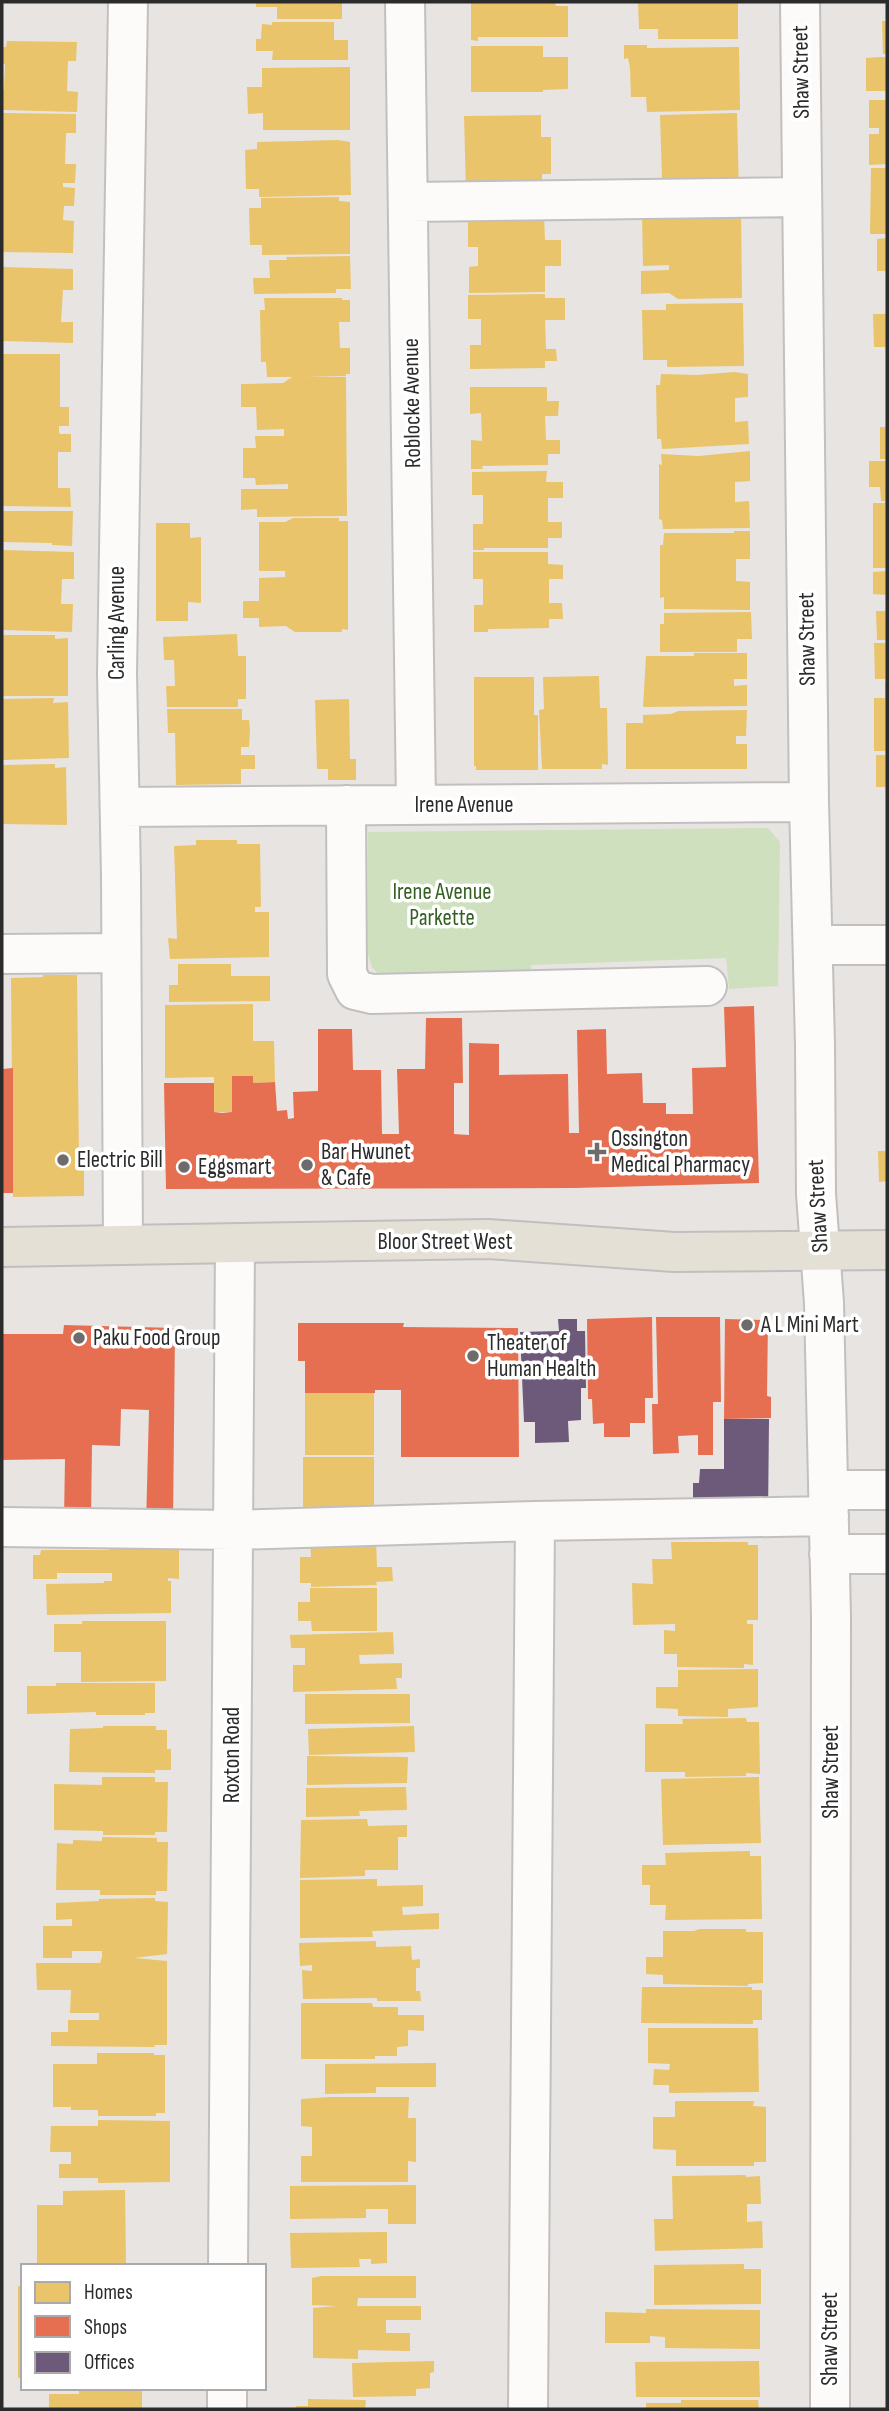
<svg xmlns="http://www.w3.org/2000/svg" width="889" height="2411" font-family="'Sofia Sans Condensed',sans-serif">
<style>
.green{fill:#cfe0be}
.homes{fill:#e9c46a}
.shops{fill:#e76f51}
.offices{fill:#6d597a}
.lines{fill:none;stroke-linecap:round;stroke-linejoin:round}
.minor-casing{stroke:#c1c0c0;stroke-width:42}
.major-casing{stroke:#c0bfbe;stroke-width:42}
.minor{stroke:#fcfbfa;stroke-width:38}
.major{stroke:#e5e0d6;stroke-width:38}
.poi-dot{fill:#6d6c6b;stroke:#fff;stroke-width:2.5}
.labels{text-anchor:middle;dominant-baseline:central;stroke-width:7;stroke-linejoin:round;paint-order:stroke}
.street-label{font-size:23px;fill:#2b2b2b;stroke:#fff}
.park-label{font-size:23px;fill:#346022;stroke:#fff}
.poi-label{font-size:23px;fill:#2b2b2b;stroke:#fff;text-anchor:start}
</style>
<rect width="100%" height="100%" fill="#e8e4e1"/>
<path class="green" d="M768 828 780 842 778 986 729 989 726 958 531 965V978L384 980 372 967 368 954V832Z"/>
<path class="homes" d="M256 2H342V19H277V7H256Z
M471 2H555L556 6H568V37H478V41L471 40Z
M638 2H738V39H658V29H639Z
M882 21H887V54H883Z
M272 22H334V40H348V60H272L273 51H256V39H261L262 24 272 25Z
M7 41 77 42 76 61H68L67 91 78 92 77 112 3 110 2 90 4 89 5 64H2V47H6Z
M624 45H647V48L739 47 740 110 647 112 646 97H631L630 68 628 58 624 59Z
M471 46H543V57H568V89L543 90V92H471Z
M880 57H887V91H866V58Z
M350 67V130H263V113L248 114 247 87H262V68Z
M869 100H887V164L869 165V134H879V128H869Z
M3 113 76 114V133H66L65 164H76L75 183H63V187L75 188 74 206H64L63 220 74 221 73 253 2 252Z
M737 113 739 192 655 194 654 178H662L660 115Z
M541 115V137H551V174H542V192H466L464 116Z
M338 140 350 142 351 195 259 197V189H246L245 150 257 149V142Z
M871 168H887V234H870Z
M339 197V201L350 202V254L262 255V245H250L249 208H261V198Z
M741 211 742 298 678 299 669 293 641 294V271L669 270V265L643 266 642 214Z
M544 216 545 240H561V266H545V292L469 293V267L478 266V247H468V217Z
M887 238V271H877V239Z
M350 256 351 289H336V293L254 294 253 278H270L269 260H287L286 257Z
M2 267 73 269V290H63L61 322H73V343L2 341Z
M545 294V298H565V320H545L546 349H556L557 361H545V368L470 369V345H481V319H468V295Z
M264 298H342V300H350V322H339L340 348H350V374H346V376L305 377H346L347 516 257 517V509L241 510V489H288V484L256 485 255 478H243V448H256L255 436H284V429L257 430 256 407H241V384L283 383 292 377H267L266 362H261L260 310H265Z
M743 303 744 366 667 367V360H643L642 310H666V304Z
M873 314H887V347H874Z
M2 354H60V407H69V426H59V432L60 434H71V452H58V488H70L71 507 2 506Z
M734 372 748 374V397L735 398V422L748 421 749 444 662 449 661 439H657L656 385H660L661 374 697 375Z
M470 387H547V401H559L558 416H545L546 440H560V454H548V465L482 466 483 469H471V440L482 441 481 413 470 414Z
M880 427H887V459H880Z
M750 451V481L735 482V502L749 501 750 528 663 529 662 520 659 519V464L662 465 661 454 699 456Z
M869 461H887V568H873V503H885V501H881L880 487H869Z
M547 471 546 482H563V498H548V522H562V538H548V548H484V550H473V524H483V495H472V472Z
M2 511H73L72 546 52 545V543L2 542Z
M293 518H339V521H348V630L342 629V632H295L286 626 259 627V618H243V601H259V578L285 577V571H259V522H285Z
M156 523H190V538L201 537V603L188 602V621H156Z
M734 531H750V559H736V581L750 582V610L664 609V597L660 598V545H663L664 533H734Z
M2 550 74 552V579H62L61 604H73L72 632 2 630Z
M473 552H548V564L563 565V579H549V603H562L563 619H549V628L488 629V632H474V605H483V579H473Z
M887 571V595L873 594V572Z
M876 611H887V640H877Z
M751 612 752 639H737V652H660V624H664V613Z
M237 634 238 656H246V699H238V707H167L166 686H175L174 660H164L163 637Z
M2 635H55V639L68 638V696H2Z
M874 643H887V679H875Z
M694 653H747V679H734V686L747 685V706L643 707 646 656H694Z
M599 676 600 708H607L608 765 602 764V769H542L539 710 544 709 543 677Z
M474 677H534V715H538V770H476V766H474Z
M885 682H887V751H874V698H885Z
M54 698 53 703 68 702 69 758 2 760V699Z
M349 699 350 759H356V780H328V769H317L315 700Z
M167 709H242V720H249L250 730 249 747H241V755H255V769H241V784L176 785 175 733H168Z
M747 710 746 736H736V744H747V769H626V723H643V715L671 714 678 711Z
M876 755H887V787H876Z
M55 764V768L66 767 67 825 2 824V765Z
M196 840H237V844H260L261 907H255V912H269V957L170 959 168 938 177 939 174 846 196 845Z
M178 964H231V976H270V1001L169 1002V985H178Z
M43 975H77L79 1163H84V1196L13 1197 11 978 43 977Z
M253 1004V1041H274L275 1082 253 1083V1076H232V1112H214V1077L165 1078V1005Z
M878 1151H887V1181L879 1182Z
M305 1393H374V1455H305Z
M303 1457H374V1522H303Z
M376 1540 377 1567H392L393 1581 376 1582 377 1585 311 1587V1583H300V1557H311L310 1542Z
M671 1542H748V1545H758V1620H747V1624H753V1665L744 1664V1668L677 1667V1654H664V1630L675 1631V1624L633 1625 632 1583 653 1584 652 1559H672Z
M109 1545H167V1549L179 1550V1579L168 1578V1581H171V1613L47 1615 46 1584 104 1583V1581H112V1573H57V1579H33V1555H40L41 1550H109Z
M310 1588H377V1631H312L311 1621H298V1602H310Z
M82 1621H166V1681L81 1682V1652H54V1624H82Z
M393 1632 394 1654 359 1655 360 1664 402 1663V1678H396L397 1689 293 1692V1665H305V1648H291L290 1635Z
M758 1669V1707L728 1709V1717L678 1716V1709L656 1708V1687H678V1670Z
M56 1683H155V1713H145V1715H96V1712L27 1714V1686H56Z
M305 1694H410V1723L305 1724Z
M746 1718 747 1722H759L760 1774 746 1773V1776L685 1777V1772H645V1724H683L682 1719Z
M103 1726H156V1730H167V1749H171V1770H155V1773L69 1772 70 1729 103 1728Z
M414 1726 415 1752 309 1755 308 1729Z
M307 1756 408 1757 407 1783 307 1785Z
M102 1777H155V1782H168L167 1832H155V1835H103V1831L54 1830V1784L102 1785Z
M759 1777 761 1843 663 1845 661 1779Z
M406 1787 407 1810 359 1811 360 1816 306 1817V1788Z
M367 1819 368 1826 407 1825V1837H398V1870H365V1876L300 1878 301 1820Z
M102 1837 157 1838V1842H168L167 1891H156V1895H100V1890H56L57 1843 73 1844V1840L102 1841Z
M750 1851V1856H761L762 1919 665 1920 666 1905H650V1885H642V1865H666L665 1853Z
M377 1879V1886L423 1885V1906L402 1907 403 1915 439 1913V1929L372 1931 373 1937 300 1938V1880Z
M155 1898V1901L168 1902 167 1954 134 1958 167 1961V2045H154L155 2047 51 2046V2032H68V2020H99V2013H70L71 1990H37L36 1963H100L102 1957V1951H72V1958H43V1926H72V1919L56 1920V1903L99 1901V1899Z
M699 1929H746V1932H763V1983L748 1984V1986L663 1984V1975L646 1974V1957H663V1931H694Z
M376 1941V1947L411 1946 412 1960 420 1959V1968H416V1991H420L421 2001H377V1998L303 1999 302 1970 312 1971V1965L300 1966 299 1943Z
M642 1987H752V1990H762V2020H753V2024L641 2023Z
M301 2003H372L373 2007H398V2015H424V2031L408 2030V2046L397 2047V2056H375V2059H301Z
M648 2028H758L759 2092 669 2093V2085H653L654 2069 669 2070 670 2064 648 2063Z
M97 2053H154V2055H165V2113H156V2116H98V2110H71V2107H53V2064H97Z
M436 2063V2087H376V2093L325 2094V2064Z
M329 2097H409L408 2118H416V2162L408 2161V2182H301V2156H312V2127L301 2126V2099Z
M675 2101H754L753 2106 766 2107V2162H754V2166H676V2150L653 2149V2117H675Z
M98 2120 170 2121V2182L98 2183V2178H59V2164H71V2152H50L51 2126H98Z
M746 2175V2177L760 2176 761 2204H747V2222L762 2221 763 2248 655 2251 654 2219H673L672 2176Z
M416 2185V2224H388V2209H366V2218L290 2219V2186Z
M125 2190 126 2266H37V2205H63V2191Z
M387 2232V2263L371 2264V2259H359L360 2267 291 2268 290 2233Z
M744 2264V2269H761V2304L654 2305V2265Z
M321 2276H416V2298H358L357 2306H421V2320H386V2333H410V2351L358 2350V2359L313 2358V2308L337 2306 312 2305V2278Z
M18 2286H23V2378H18Z
M646 2309 760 2310V2349L665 2348V2337L650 2336V2343H605V2312L646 2313Z
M434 2361V2372L430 2373V2388L416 2389V2396L353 2397 352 2363Z
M759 2361 760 2397H636L635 2362Z
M79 2388 142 2390V2409H49V2394H79Z
M308 2399 366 2400 365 2409H296V2406H308Z
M681 2400H758L759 2409H646V2403H681Z"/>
<path class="shops" d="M754 1006 759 1183 575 1188 166 1189 164 1083H214V1112L222 1113 232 1112V1076H253V1083L275 1082 277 1111 287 1110 288 1119 294 1118 293 1092 318 1091V1029H352L353 1070H381L382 1134H399L397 1069H425L426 1018H462L463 1083H454V1134L469 1135V1043L499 1044V1075L568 1074 569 1133H579L577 1030 606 1029 607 1074 642 1073 643 1103H666V1114H693L692 1068 726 1067 724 1007Z
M13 1068V1193H2V1069Z
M652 1317 653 1398H645V1423H630V1437H604V1423L593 1424 592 1399H588L587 1319Z
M656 1317H720L721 1402H713V1455H698V1435L678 1436 679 1453 653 1454 652 1404H658Z
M725 1319 768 1320 767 1396 771 1397V1418L724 1419Z
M298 1323H404L403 1327 518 1328 519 1457H401V1390H375V1393H305V1361H298Z
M64 1325 175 1328 173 1525H146L149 1410 121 1409 120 1446 92 1445 91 1519H64L65 1459 2 1460V1334H63Z"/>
<path class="offices" d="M558 1319H577V1331H585L586 1388H581V1420L568 1421 569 1442 535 1443V1422H524L520 1332 559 1331Z
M724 1419H769L768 1517 693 1514V1483H699L700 1469H724Z"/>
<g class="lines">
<defs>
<path id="minor" d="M405 2 416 804
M800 2 809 802 815 1045 816 1194 824 1303 831 1617 830 2409
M409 202 802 197
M346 805 347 974 355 990 372 994 707 986
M120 807 809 802
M813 945H887
M2 954 121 953
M123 1245 121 877 117 673 128 2
M828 1490H887
M2 1527 233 1530 535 1521 829 1516
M829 1554H887
M228 2266 235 1244
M227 2409V2388
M528 2409 535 1521"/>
<path id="major" d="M2 1247 488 1239 674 1252 887 1250"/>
</defs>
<use href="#minor" class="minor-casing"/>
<use href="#major" class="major-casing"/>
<use href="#minor" class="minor"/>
<use href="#major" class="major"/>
</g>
<g class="poi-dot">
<path d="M593.5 1141.5h7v7h7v7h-7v7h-7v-7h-7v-7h7z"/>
<circle cx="63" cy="1160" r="7"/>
<circle cx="307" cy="1165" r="7"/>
<circle cx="184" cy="1167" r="7"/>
<circle cx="747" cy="1325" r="7"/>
<circle cx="79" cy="1338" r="7"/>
<circle cx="473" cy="1356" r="7"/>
</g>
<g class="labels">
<g class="street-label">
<text transform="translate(801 72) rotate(-91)">Shaw Street</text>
<text transform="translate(412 403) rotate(-91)">Roblocke Avenue</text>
<text transform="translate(117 623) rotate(-90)">Carling Avenue</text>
<text transform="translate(807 639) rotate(-91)">Shaw Street</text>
<text x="464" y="805">Irene Avenue</text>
<text transform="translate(818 1206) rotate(-93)">Shaw Street</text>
<text x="445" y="1242">Bloor Street West</text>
<text transform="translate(232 1755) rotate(-90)">Roxton Road</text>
<text transform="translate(831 1772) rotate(-90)">Shaw Street</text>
<text transform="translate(830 2339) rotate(-90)">Shaw Street</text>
</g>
<g class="park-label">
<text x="442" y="892">Irene Avenue<tspan x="442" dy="26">Parkette</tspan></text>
</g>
<g class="poi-label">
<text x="611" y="1139">Ossington<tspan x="611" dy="26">Medical Pharmacy</tspan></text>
<text x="321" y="1152">Bar Hwunet<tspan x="321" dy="26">&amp; Cafe</tspan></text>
<text x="77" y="1160">Electric Bill</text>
<text x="198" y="1167">Eggsmart</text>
<text x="761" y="1325">A L Mini Mart</text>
<text x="93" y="1338">Paku Food Group</text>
<text x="487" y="1343">Theater of<tspan x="487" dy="26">Human Health</tspan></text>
</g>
</g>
<rect width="889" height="2411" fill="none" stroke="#2b2b2b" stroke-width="7"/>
<rect x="21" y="2264" width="245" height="126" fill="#ffffff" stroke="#aaaaaa" stroke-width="2"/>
<rect x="35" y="2282" width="35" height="21" fill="#e9c46a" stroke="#aaaaaa" stroke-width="2"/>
<text x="84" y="2299" font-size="21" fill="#2b2b2b">Homes</text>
<rect x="35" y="2316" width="35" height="21" fill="#e76f51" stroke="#aaaaaa" stroke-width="2"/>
<text x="84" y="2334" font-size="21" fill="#2b2b2b">Shops</text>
<rect x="35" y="2352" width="35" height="21" fill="#6d597a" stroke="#aaaaaa" stroke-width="2"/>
<text x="84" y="2369" font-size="21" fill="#2b2b2b">Offices</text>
</svg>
